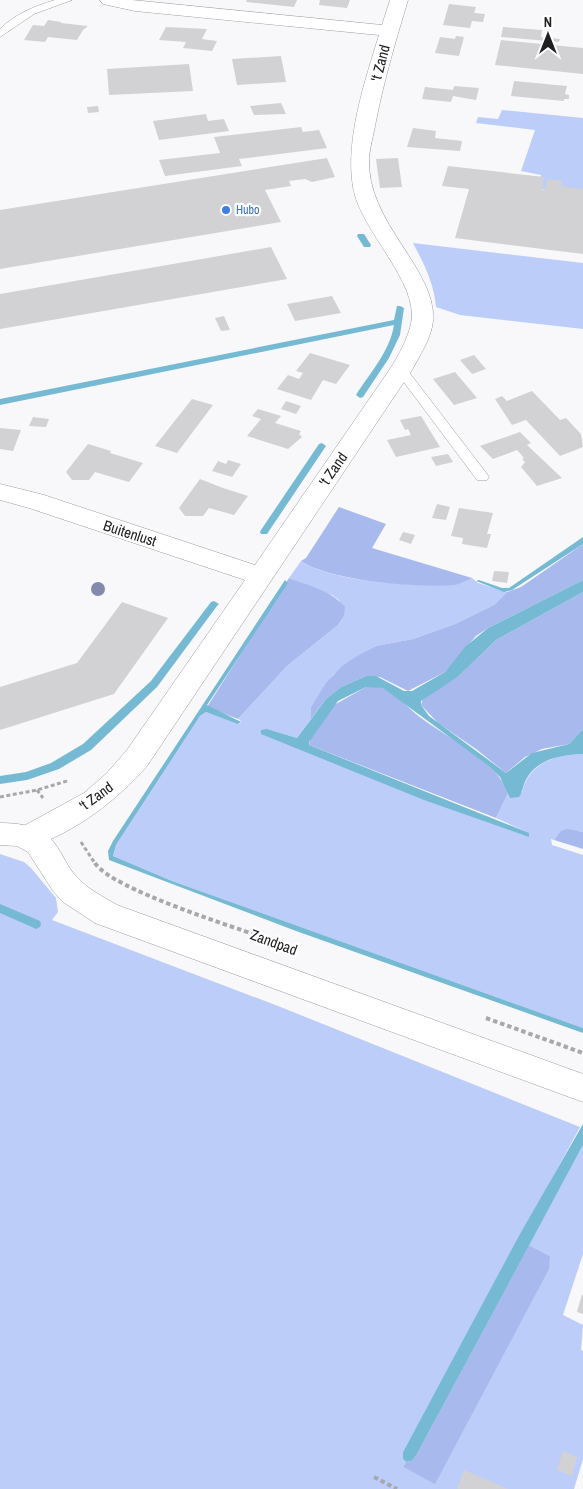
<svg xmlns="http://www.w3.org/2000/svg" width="583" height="1489" font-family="'Archivo Narrow',sans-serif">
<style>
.green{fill:#bdcdf9}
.forest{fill:#a7b9ed}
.water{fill:#76b9d3}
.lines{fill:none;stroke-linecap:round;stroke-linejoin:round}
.stream{fill:#76b9d3;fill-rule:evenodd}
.building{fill:#d2d2d4}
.service-casing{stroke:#9c9d9f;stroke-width:1}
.minor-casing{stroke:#9c9d9f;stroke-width:1}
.tertiary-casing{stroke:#9c9d9f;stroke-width:1}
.path-far1{stroke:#a8a8aa;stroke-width:3;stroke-dasharray:4 2.5;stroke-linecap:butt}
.path{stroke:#a8a8aa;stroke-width:4;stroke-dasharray:4.5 3;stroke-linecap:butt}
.service{fill:#fff;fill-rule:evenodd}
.minor{fill:#fff;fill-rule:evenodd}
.tertiary{fill:#fff;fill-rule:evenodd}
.tree{fill:#828bae}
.shop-dot{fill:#3f7fe0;stroke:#fff;stroke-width:2}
.labels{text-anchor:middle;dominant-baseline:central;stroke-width:4.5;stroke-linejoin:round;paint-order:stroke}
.far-shop-label{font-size:12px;fill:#366cbe;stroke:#fff;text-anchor:start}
.street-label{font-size:15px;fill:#202021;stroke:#fff}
</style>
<rect width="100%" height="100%" fill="#f8f8fa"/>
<path class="green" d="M502 110 583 118V194L538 189 541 175 521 171 535 130 476 123 478 117 498 119Z
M413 243 583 263V329L460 315 436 307C434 283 424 264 413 243Z
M301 561C331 582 416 587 454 584 460 584 467 581 472 578L478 583 507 592 494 605 455 624 413 639 376 646 360 654 333 675 311 707 310 720 297 738 267 729 529 833 496 818 508 793 510 798 522 792C529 762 556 755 583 754V832C569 830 563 828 554 840L551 839 552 845 583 855V1028L172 881 113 856 116 845 200 716 206 712 240 724 241 721 238 719 287 666 338 625 344 616 339 600 332 595 289 578Z
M0 854 24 862 31 868 56 898 58 912 52 920 278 1006 580 1127 403 1452V1459L406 1462 403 1467 435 1483 550 1256 529 1245 583 1145V1254L563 1315 583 1325 581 1350 583 1351V1459L574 1489H0Z"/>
<path class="forest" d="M339 507 386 524 372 548 472 578C467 581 460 584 454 585 418 588 329 581 301 561L306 558Z
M583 544V580L488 628 476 636 445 672 408 691 380 677 366 676 341 687 326 699 310 720 311 707 326 683 342 666 360 654 376 646 413 639 455 624 494 605 507 592 521 587Z
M289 578C309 586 331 590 345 607L344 616 338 625 287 666 238 719 207 707Z
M583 592V729L569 744 542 749 525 757 506 773 476 749 438 723 421 705 423 698 459 676 496 640Z
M366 687C373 687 378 686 385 689 399 696 409 709 421 718 450 740 494 757 508 793L496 818 309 745 310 738 334 705Z
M567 829 583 832V849L554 840 561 831Z
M529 1245 550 1256 549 1269 435 1484 403 1467 406 1462 412 1461 417 1454Z"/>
<path class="water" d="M583 537V544L512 590 504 592 476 581 479 580 502 588H509Z
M285 580 288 583 207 705 241 722 238 724 206 712 200 716 116 845 113 856 172 881 583 1028V1033L296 931 109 860 108 851 113 841Z
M583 580V592L496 640 459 676 421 701V705L429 716 506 773 532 753 569 744 583 729V754C562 755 539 758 527 778 523 784 523 791 519 797L510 798 500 777 489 766 383 688 366 687 338 701 309 742V745L529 833V837L424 800 261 734V730L267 729 297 738 326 699 341 687 366 676H376L404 691H412L445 672 465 647 488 628Z
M583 1124V1145L417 1454 412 1461 406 1462 403 1459V1452L520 1234Z"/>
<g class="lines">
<path class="stream" d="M358 234H364L371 245 370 247H364L357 236Z
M397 306H400L404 308 400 335 389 358 363 397 360 398 356 395C370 373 390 351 394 325L0 405V399L394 320Z
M322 443 326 446 267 534H261L260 532 261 530 319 444Z
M214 601 219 604 217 606 157 687 91 750 59 769 27 780 0 784V776L26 772 51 763 83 744 151 681 211 602Z
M0 904 40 921 41 924 40 927 36 929 32 927 0 913Z"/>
</g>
<path class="building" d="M247 0H297L294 7 246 2Z
M320 0H350L347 8 319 5Z
M449 4 476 7 474 13 485 14 483 22 472 21 470 28 443 25Z
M48 20 61 22V23L88 26 83 30 77 40 48 37 45 42 24 40 33 25 44 26Z
M166 27 207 29 202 39 217 41 212 51 183 48 186 42 159 40Z
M503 27 542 30 541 37 560 39 559 42 501 37Z
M456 36 464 37 459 56 435 53 440 37 455 39Z
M501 40 583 48V74L495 65Z
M281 56 286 82 237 85 232 59Z
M189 64 193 91 109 95 107 69Z
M514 81 567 86 565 94 569 95V99H564V101L511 96Z
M454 86 479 88 476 100 453 96 451 102 422 99 425 87 453 90Z
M281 103 286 114 254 115 250 106Z
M98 106 99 112 88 113 87 107Z
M206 114 208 121 224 119 229 131 159 140 153 121Z
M301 127 303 132 319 130 327 148 239 159 242 166 165 176 159 160 220 153 214 137Z
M413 128 436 131 435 138 462 141 460 151 407 147Z
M327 158 335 177 312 182 305 179 289 181 291 186 265 190 281 222 0 269V210Z
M398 158 402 187 380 188 376 159Z
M448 166 544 177 542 190H545L547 179 563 181 561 186 583 189V254L455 238 469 189 442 186Z
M271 247 287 279 0 329V294Z
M332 296 341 313 295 321 287 304Z
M224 316 230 330 221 331 215 318Z
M310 353 350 365 336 384 323 380 311 400 277 389 288 375 299 379 303 373 296 371Z
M474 355 486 369 472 374 460 360Z
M455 372 477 398 454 405 433 379Z
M532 391 560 420 566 418 581 434 583 447 560 456 526 420 512 425 495 399 502 396 507 401Z
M192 399 213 405 177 453 155 446Z
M286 401 301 406 296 414 281 409Z
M258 409 281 416 275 423 301 431 299 434 302 437 288 449 247 436 261 419 252 416Z
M421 416 440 447 396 457 387 440 411 435 408 429 405 430 400 420Z
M33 417 49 419 46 427 29 426Z
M0 428 21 430 13 451 0 449Z
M520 432 531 443 527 445 562 478 537 486 521 467 525 462 522 459 524 458 517 450 493 459 480 446Z
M88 444 111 451 110 453 143 463 129 482 95 472 89 480H72L66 472Z
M448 454 453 462 436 466 431 457Z
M228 460 241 464 232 477 212 471 218 461 226 464Z
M200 479 223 488 248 496 234 515 209 508 203 516H185L179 508Z
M437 504 450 507 446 520 432 518Z
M459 508 493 513 487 534H491L487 548 462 544 463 538 451 536Z
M403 532 415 535 411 544 399 540Z
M494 571 509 572 507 583 492 581Z
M122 602 168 618 114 694 0 730V687L77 663Z
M582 1294 583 1295V1314L577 1312Z
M563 1451 577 1457 572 1476 557 1470Z
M464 1470 508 1489H457Z"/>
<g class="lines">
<defs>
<path id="service" d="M55 0H72L34 14 0 37V29C15 14 35 6 55 0Z
M401 366 405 367 487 474 489 477 487 480H477L397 373 395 370 397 367Z"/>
<path id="minor" d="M100 0H132L382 25 390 0H408C396 40 384 80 376 121 374 133 370 146 369 158 366 223 437 269 433 321 431 339 420 355 412 370L147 766C116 801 76 832 30 847L20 844 16 836 20 828 84 793 107 773 127 750 245 580 29 508 0 500V484L44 495 255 565 390 369C399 355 407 340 411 324 420 282 360 231 353 187 345 139 365 81 379 35L135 11 103 4Z"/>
<path id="tertiary" d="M0 823C20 823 43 826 55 844 63 854 67 867 76 876 87 889 102 896 117 905L583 1074V1102L95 923 63 902 53 891 28 852 17 846 0 845Z"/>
</defs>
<use href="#service" class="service-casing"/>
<use href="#minor" class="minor-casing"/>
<use href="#tertiary" class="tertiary-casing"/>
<path class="path-far1" d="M37 790 43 798
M0 797 37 790 67 781
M81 842 96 865"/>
<path class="path" d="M95 863C111 889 237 928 271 940
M486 1018 583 1053
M374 1477 397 1489"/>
<use href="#service" class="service"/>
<use href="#minor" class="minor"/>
<use href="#tertiary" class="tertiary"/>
</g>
<circle class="tree" cx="98" cy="589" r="7"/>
<circle class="shop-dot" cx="226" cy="210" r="5"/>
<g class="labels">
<g class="far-shop-label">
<text x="236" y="210">Hubo</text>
</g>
<g class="street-label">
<text transform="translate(380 63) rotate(-75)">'t Zand</text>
<text transform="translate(333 469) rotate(-55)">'t Zand</text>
<text transform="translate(130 533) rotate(18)">Buitenlust</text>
<text transform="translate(96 796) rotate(-36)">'t Zand</text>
<text transform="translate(274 942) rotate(20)">Zandpad</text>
</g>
</g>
<g transform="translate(548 35)" stroke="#ffffff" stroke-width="4" paint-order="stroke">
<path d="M0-4L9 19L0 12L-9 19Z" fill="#202021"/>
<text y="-8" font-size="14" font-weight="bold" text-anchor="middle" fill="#202021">N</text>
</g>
</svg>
